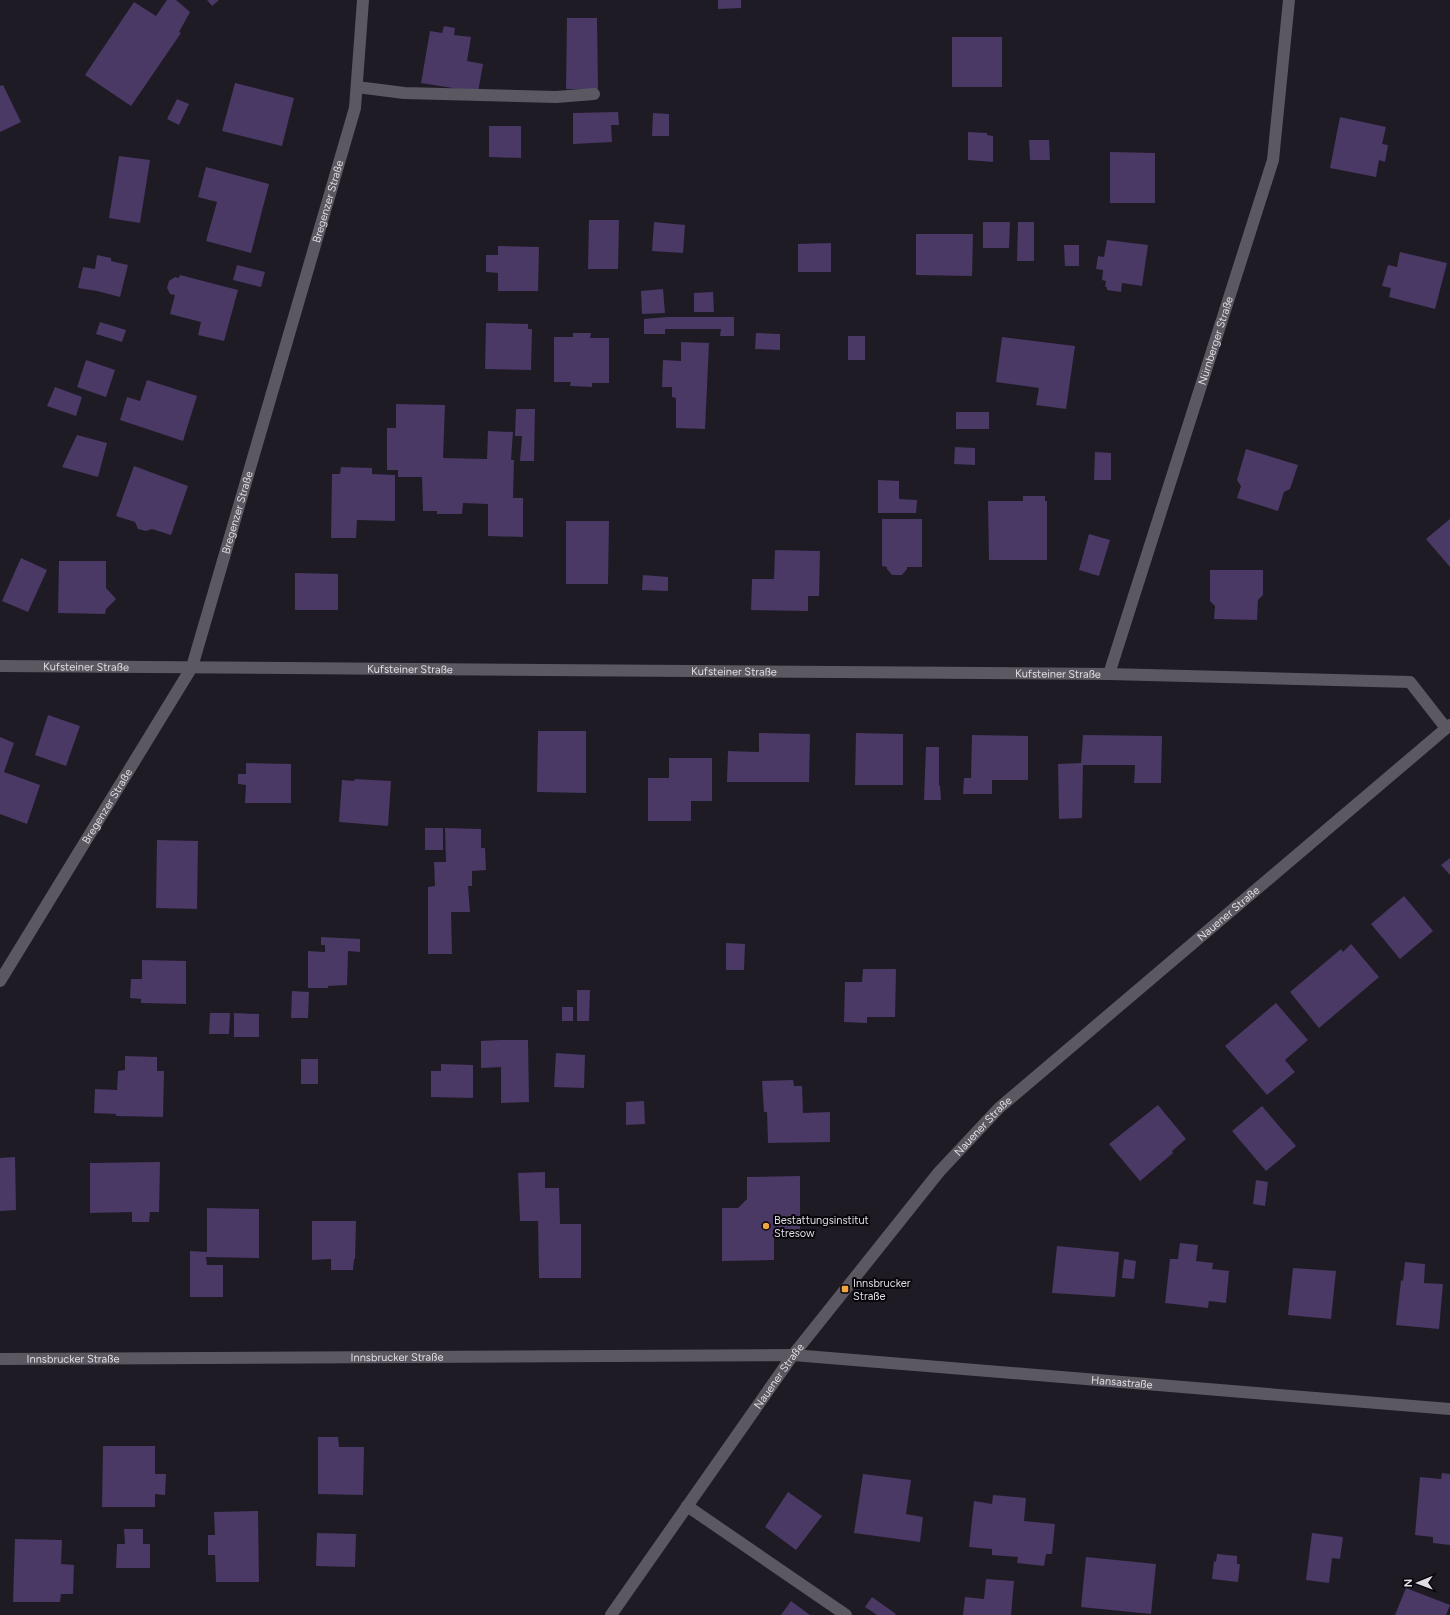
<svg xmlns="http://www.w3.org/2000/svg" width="1450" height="1615" viewBox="0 0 1450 1615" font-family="Figtree,sans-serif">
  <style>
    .building { fill: #4a3865 }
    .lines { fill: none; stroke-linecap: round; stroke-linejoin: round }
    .lane { stroke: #5c5862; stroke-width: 12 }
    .street { stroke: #5c5862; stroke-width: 12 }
    .secondary { stroke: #5c5862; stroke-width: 12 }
    .poi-dot { fill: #f1a540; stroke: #08060a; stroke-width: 1.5 }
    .labels { text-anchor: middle; stroke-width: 4; stroke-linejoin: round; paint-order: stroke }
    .street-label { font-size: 11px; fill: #dfdde3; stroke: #08060a }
    .poi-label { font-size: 11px; fill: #dfdde3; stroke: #08060a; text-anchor: start }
  </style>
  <rect width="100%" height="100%" fill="#1e1b24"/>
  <g class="building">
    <polygon points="167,0 176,0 190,12 179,32 181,33 131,106 85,75 134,2 156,16"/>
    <polygon points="207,0 219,0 212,6"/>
    <polygon points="718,0 741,0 741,8 718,9"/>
    <polygon points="567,18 597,18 598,89 566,89"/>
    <polygon points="444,26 455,28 454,35 471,37 467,61 483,64 478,92 421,83 430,31 442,33"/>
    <rect x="952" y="37" width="50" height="50"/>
    <polygon points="235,83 294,98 282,146 222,131"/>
    <polygon points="3,85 21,122 0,132 0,86"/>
    <polygon points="177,99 189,104 179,125 167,119"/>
    <polygon points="618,112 619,125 611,125 612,142 573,144 573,113"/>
    <polygon points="653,113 669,114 669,136 652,136"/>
    <polygon points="1340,117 1386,127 1382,144 1388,145 1385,162 1379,160 1376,177 1330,168"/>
    <polygon points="489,126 521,126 521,158 489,157"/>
    <polygon points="968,132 987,133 987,135 993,136 993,162 968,160"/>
    <polygon points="1029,140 1049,140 1050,160 1030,160"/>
    <polygon points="1110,152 1155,153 1155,203 1110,203"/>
    <polygon points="119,156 150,160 140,223 109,218"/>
    <polygon points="206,167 269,184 251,253 206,241 217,202 198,197"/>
    <polygon points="589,220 619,220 618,269 588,269"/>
    <polygon points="654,222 685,225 683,253 652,251"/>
    <polygon points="983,222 1010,222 1009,248 983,248"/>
    <polygon points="1018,222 1034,222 1034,261 1017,261"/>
    <polygon points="916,234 973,234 972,276 916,275"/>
    <polygon points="1107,240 1148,245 1142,286 1122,283 1121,292 1107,290 1107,287 1105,287 1106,281 1102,280 1103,270 1096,269 1098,256 1104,257"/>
    <polygon points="831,243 831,272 798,272 798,244"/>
    <polygon points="1064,245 1079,245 1079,266 1065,266"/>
    <polygon points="498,246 539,247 538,291 498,291 498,273 486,272 486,255 498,255"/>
    <polygon points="1400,252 1447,263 1435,309 1389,297 1391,288 1382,286 1388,265 1397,267"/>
    <polygon points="97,255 111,258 111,261 128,265 120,297 97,291 78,288 83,267 95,269"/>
    <polygon points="237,265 265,272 261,287 233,280"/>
    <polygon points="180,275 238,290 224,341 198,335 201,322 170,314 175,295 170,294 167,288 169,281 175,277 179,278"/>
    <polygon points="663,289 665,313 642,314 641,291"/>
    <polygon points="713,292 714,312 694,312 694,293"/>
    <polygon points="667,317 734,317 734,336 720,336 721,329 665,329 665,334 644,334 644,319"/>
    <polygon points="100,322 126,330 122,342 96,334"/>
    <polygon points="486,323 528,324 528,329 532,329 531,370 485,369"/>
    <polygon points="573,333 591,333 590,338 609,338 609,383 592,383 592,387 570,386 571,382 554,382 554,337 573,337"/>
    <polygon points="756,333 780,334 780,350 755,349"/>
    <rect x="848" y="336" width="17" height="24"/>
    <polygon points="1002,337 1075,346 1066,409 1036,405 1039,388 996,382"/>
    <polygon points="681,342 709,343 705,429 676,428 676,398 672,397 672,387 662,387 663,360 681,361"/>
    <polygon points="86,360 115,370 106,397 77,387"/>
    <polygon points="147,380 197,396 183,441 120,420 127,397 140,401"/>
    <polygon points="55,387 82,397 76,416 47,406"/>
    <polygon points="396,404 445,405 443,458 487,459 488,431 513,432 511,460 514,460 513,498 523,498 523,537 488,536 488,504 463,503 462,514 437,514 437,511 423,511 422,477 398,477 398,470 387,470 387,428 396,428"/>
    <polygon points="516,409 535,409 534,461 520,461 522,436 515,436"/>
    <rect x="956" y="412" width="33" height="17"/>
    <polygon points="77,435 107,443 98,477 62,467"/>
    <polygon points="955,447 975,448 975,465 954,464"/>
    <polygon points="1246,449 1298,465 1290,489 1284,492 1278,511 1237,498 1241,486 1237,480"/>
    <polygon points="1095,452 1111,453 1111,480 1094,480"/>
    <polygon points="134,466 188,486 171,535 152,529 146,531 138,529 135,522 116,516"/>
    <polygon points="341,467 372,468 372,474 395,475 395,521 357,520 356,538 331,538 332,474 340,474"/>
    <polygon points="878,480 899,481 899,499 917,500 916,513 878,513"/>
    <polygon points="1023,496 1045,496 1045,501 1047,501 1047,560 989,560 988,501 1023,501"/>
    <polygon points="882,519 922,519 922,567 907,567 907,569 902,575 892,575 887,569 887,567 882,566"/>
    <polygon points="1450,519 1450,567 1426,539"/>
    <polygon points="566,521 609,521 608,584 566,584"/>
    <polygon points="1089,534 1110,540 1099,576 1079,570"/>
    <polygon points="775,550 820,551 819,596 808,596 808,611 751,610 752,579 774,579"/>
    <polygon points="21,558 47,570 28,612 2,601"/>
    <polygon points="59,561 106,561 106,588 116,599 106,609 105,614 58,613"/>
    <polygon points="1210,570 1263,570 1263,595 1258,600 1257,620 1214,619 1215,606 1210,601"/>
    <polygon points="295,573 338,574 338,610 295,610"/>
    <polygon points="643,575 668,577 668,591 642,590"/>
    <polygon points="48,715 80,726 66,766 35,755"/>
    <polygon points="538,731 586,731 586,793 537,792"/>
    <polygon points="759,733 810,734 809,782 727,782 728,751 759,752"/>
    <polygon points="856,733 903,734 903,785 855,785"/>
    <polygon points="972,735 1028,736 1028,780 992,780 992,794 963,794 964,778 971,778"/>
    <polygon points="1083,735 1162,736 1161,783 1134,783 1135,765 1083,765 1082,818 1059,819 1058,764 1081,763"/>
    <polygon points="0,737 14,743 4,772 40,785 27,824 0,814"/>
    <polygon points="926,747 939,747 939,786 940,786 941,800 924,800"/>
    <polygon points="669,758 712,758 712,801 691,801 691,821 648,821 648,778 669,778"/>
    <polygon points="246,763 291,764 291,803 245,803 246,785 238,784 238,774 246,774"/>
    <polygon points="355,779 391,781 388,826 339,822 342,780 354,781"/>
    <rect x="425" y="828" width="18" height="22"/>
    <polygon points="445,828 481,829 481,848 485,848 486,870 472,871 472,886 468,886 470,912 451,912 452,954 428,954 428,887 435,886 434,862 446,862"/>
    <polygon points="157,840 198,841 197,909 156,908"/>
    <polygon points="1450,858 1450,875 1441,865"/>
    <polygon points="1404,896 1433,931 1400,959 1371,924"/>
    <polygon points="321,937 360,939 360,952 348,951 347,985 328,986 328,988 308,988 308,951 325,952 325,945 321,945"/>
    <polygon points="726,943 745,944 744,970 726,970"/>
    <polygon points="1351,944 1379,977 1319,1028 1290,992 1341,949 1343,952"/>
    <polygon points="142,960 186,961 186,1004 141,1003 141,999 130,998 131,979 142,979"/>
    <polygon points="863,969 896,969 895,1017 867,1017 867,1023 844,1022 845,982 862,982"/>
    <polygon points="577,990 590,990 589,1021 577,1021"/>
    <polygon points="292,991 309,992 308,1018 291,1018"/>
    <polygon points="1276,1003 1308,1040 1285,1060 1295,1072 1267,1095 1225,1046"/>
    <rect x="562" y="1007" width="11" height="14"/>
    <polygon points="210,1013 230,1013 229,1034 209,1034"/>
    <polygon points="234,1013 259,1014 259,1037 234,1037"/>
    <polygon points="500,1040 528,1040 529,1102 501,1103 501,1067 481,1068 481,1041"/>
    <polygon points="556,1053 585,1055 584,1088 554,1087"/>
    <polygon points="125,1056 157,1057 157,1071 164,1071 163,1117 116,1116 116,1114 94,1113 95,1089 117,1090 118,1071 125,1070"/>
    <rect x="301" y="1059" width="17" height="25"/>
    <polygon points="441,1064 473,1065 473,1098 431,1097 431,1071 441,1071"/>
    <polygon points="793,1080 794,1086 802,1086 803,1113 830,1112 830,1142 768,1143 767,1112 764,1112 762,1081"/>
    <polygon points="644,1101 645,1124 626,1125 626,1102"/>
    <polygon points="1158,1105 1186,1139 1172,1151 1173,1153 1140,1181 1109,1144"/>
    <polygon points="1262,1106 1296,1146 1266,1171 1232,1131"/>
    <polygon points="15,1157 16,1210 0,1211 0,1158"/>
    <polygon points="160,1162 159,1212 150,1212 149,1222 132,1222 132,1212 90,1213 90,1163"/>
    <polygon points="545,1172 545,1188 559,1188 560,1224 581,1224 581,1278 539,1278 538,1221 520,1221 518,1173"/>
    <polygon points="800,1176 800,1234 774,1234 774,1260 722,1261 722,1208 738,1208 747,1199 747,1177"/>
    <polygon points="1256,1180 1268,1182 1265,1206 1253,1204"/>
    <polygon points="207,1208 259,1209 259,1258 206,1257 207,1265 223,1265 223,1297 190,1297 190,1251 207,1252"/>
    <polygon points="312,1221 356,1221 355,1259 354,1259 353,1270 331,1270 331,1259 312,1260"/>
    <polygon points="1180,1243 1198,1245 1196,1261 1213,1263 1212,1269 1229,1271 1226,1303 1209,1301 1208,1308 1165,1303 1170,1259 1178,1259"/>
    <polygon points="1057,1246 1119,1252 1115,1297 1052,1293"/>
    <polygon points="1124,1259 1136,1261 1134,1279 1122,1278"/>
    <polygon points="1405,1262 1425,1264 1424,1283 1443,1284 1439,1329 1396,1325 1401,1280 1403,1281"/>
    <polygon points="1293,1268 1336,1271 1331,1319 1288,1315"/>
    <polygon points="318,1437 338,1437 339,1447 364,1447 363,1495 318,1494"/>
    <polygon points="103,1446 155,1446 155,1474 166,1474 165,1495 155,1494 155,1507 102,1507"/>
    <polygon points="1442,1473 1450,1474 1450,1545 1433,1543 1433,1537 1415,1535 1420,1477 1441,1479"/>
    <polygon points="863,1474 911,1480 906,1514 923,1517 920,1542 854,1533"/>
    <polygon points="788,1492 822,1516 796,1550 765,1527"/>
    <polygon points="993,1495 1026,1498 1024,1521 1055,1524 1052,1554 1046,1554 1044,1566 1017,1563 1018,1557 992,1555 992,1549 969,1547 974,1501 992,1504"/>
    <polygon points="258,1511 259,1582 216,1582 215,1555 208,1555 208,1535 215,1535 214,1512"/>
    <polygon points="124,1529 143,1529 143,1544 150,1544 150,1568 116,1568 117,1544 125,1544"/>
    <polygon points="317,1533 356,1534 355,1567 316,1566"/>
    <polygon points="1312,1533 1343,1537 1340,1559 1332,1558 1329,1583 1306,1580"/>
    <polygon points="15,1539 62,1540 61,1564 74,1565 73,1594 61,1594 60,1602 13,1602"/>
    <polygon points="1217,1554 1237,1556 1237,1564 1240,1564 1238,1582 1212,1579 1214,1561 1216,1562"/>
    <polygon points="1086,1557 1156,1564 1151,1614 1081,1607"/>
    <polygon points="986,1579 1014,1581 1011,1615 963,1615 965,1597 984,1599"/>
    <polygon points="1406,1588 1450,1605 1446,1615 1395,1615"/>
    <polygon points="872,1597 896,1614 895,1615 877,1615 865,1607"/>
    <polygon points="791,1601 810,1615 781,1615"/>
  </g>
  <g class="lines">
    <g class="lane">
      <polyline points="357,87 404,93 556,97 594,94"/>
      <polyline points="687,1506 846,1615"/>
    </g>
    <g class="street">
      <path id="s1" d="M0,666L1109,674L1410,682L1446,728"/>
      <path id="s2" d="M1109,674L1273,160L1289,0"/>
      <path id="s3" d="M0,981L192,667L355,108L363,0"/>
      <path id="s4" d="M0,1359L793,1355L1450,1409"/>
    </g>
    <path class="secondary" id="s5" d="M611,1615L793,1355L939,1172L999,1108L1450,725"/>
  </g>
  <g class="poi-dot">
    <circle cx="766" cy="1226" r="4"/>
    <rect x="841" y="1285" width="8" height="8" rx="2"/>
  </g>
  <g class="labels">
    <g class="street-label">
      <text dy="4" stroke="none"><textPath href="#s3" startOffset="853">Bregenzer Straße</textPath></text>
      <text dy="4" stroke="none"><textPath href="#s2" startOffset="350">Nürnberger Straße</textPath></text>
      <text dy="4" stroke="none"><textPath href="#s3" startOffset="529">Bregenzer Straße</textPath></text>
      <text dy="4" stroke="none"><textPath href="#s1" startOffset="86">Kufsteiner Straße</textPath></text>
      <text dy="4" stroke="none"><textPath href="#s1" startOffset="410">Kufsteiner Straße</textPath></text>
      <text dy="4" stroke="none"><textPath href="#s1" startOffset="734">Kufsteiner Straße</textPath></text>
      <text dy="4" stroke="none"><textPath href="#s1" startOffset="1058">Kufsteiner Straße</textPath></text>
      <text dy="4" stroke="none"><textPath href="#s3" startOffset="205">Bregenzer Straße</textPath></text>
      <text dy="4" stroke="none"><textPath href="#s5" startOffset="940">Nauener Straße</textPath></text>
      <text dy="4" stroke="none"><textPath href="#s5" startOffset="615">Nauener Straße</textPath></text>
      <text dy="4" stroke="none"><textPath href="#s4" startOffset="397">Innsbrucker Straße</textPath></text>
      <text dy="4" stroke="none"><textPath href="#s4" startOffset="73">Innsbrucker Straße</textPath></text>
      <text dy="4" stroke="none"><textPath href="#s5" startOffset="292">Nauener Straße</textPath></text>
      <text dy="4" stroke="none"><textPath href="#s4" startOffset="1123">Hansastraße</textPath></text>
    </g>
    <g class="poi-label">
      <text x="774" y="1224">Bestattungsinstitut<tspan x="774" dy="13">Stresow</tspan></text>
      <text x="853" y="1287">Innsbrucker<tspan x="853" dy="13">Straße</tspan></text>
    </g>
  </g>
  <g transform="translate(1418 1583) rotate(269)" stroke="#08060a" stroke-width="3" paint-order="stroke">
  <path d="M0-3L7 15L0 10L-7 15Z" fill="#dfdde3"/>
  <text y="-6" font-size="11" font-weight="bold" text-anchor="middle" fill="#dfdde3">N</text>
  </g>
</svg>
